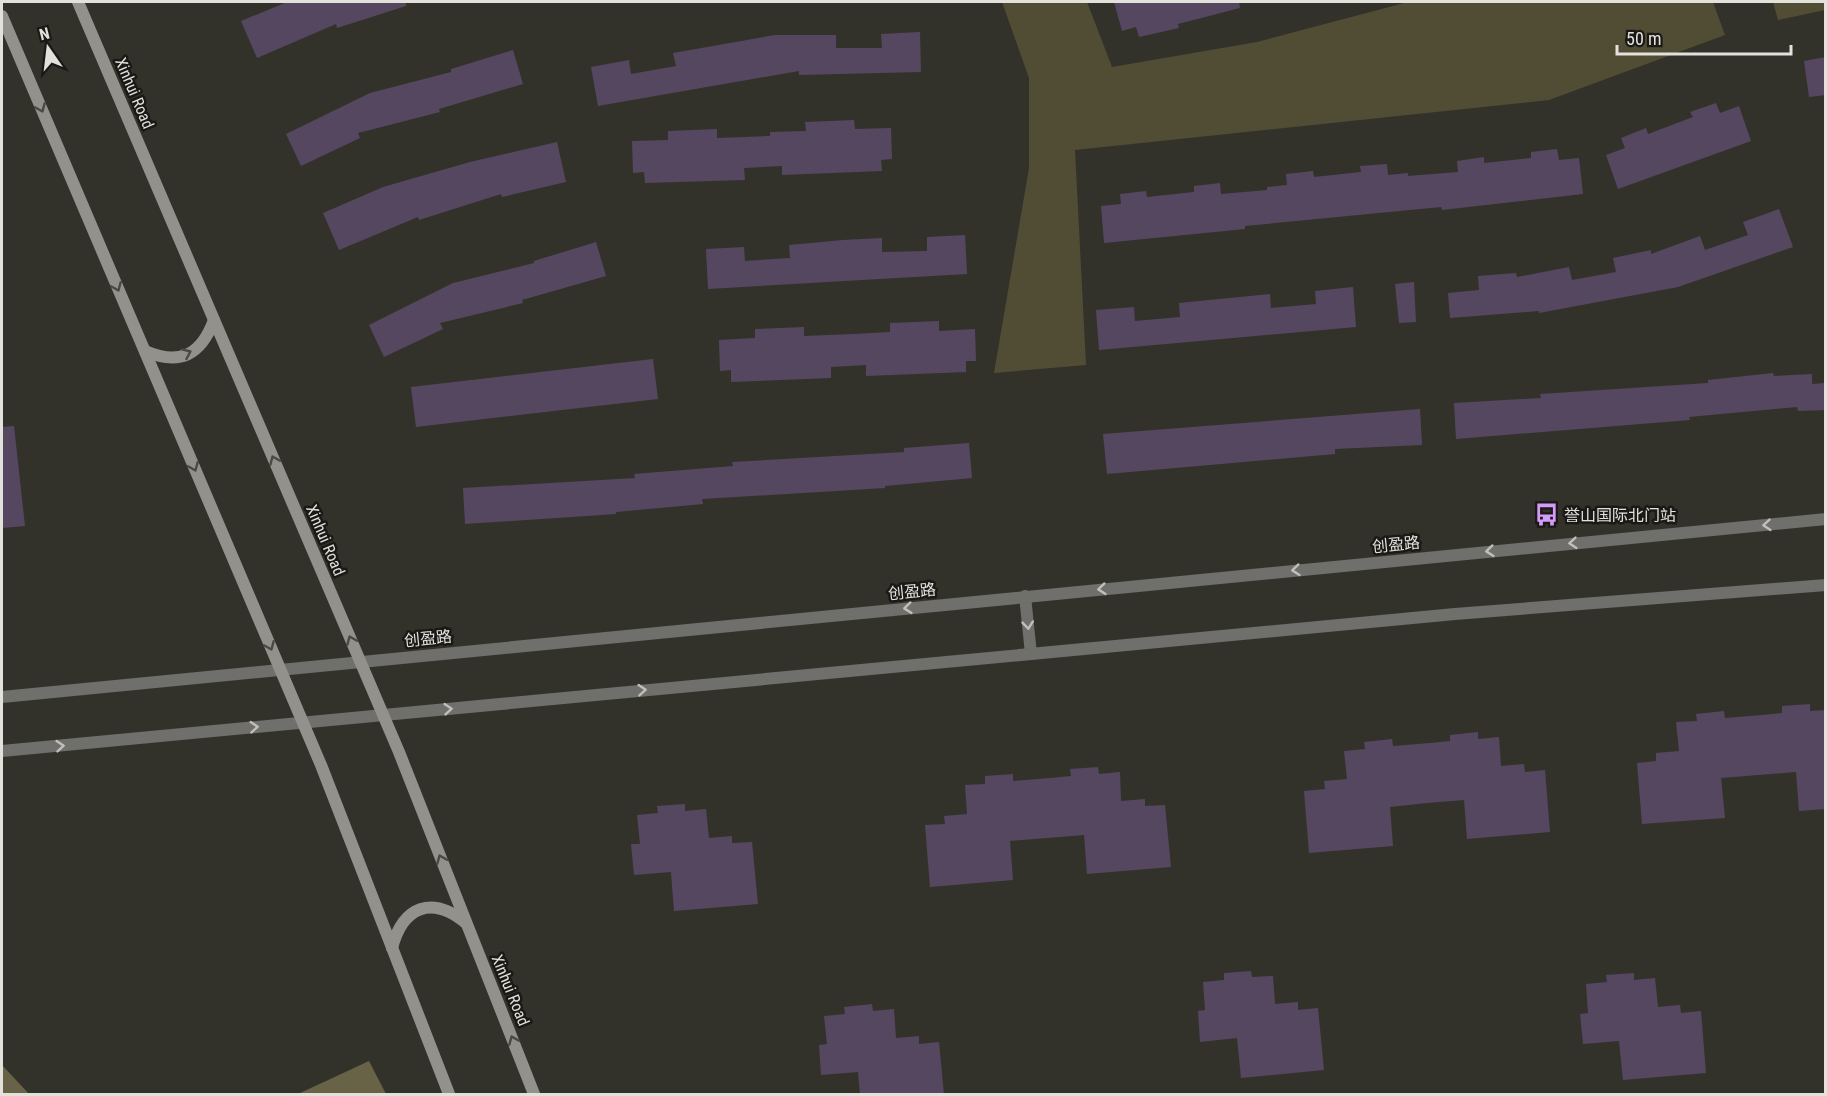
<svg xmlns="http://www.w3.org/2000/svg" width="1827" height="1096" viewBox="0 0 1827 1096" font-family="'Roboto Condensed','Noto Sans SC',sans-serif">
  <style>
    .green { fill: #514d34 }
    .forest { fill: #686347 }
    .building { fill: #564760 }
    .lines { fill: none; stroke-linecap: round; stroke-linejoin: round }
    .tertiary { stroke: #6f6f6b; stroke-width: 12 }
    .secondary { stroke: #92918b; stroke-width: 12 }
    .oneway { stroke: #4a4945 }
    .oneway2 { stroke: #c0bfba }
    .labels { text-anchor: middle; stroke-width: 5; stroke-linejoin: round; paint-order: stroke }
    .street-label { font-size: 16px; fill: #e2e1dc; stroke: #1a1916 }
    .poi-label { font-size: 16px; fill: #e2e1dc; stroke: #1a1916; text-anchor: start }
  </style>
  <rect width="100%" height="100%" fill="#33322a"/>
  <g class="green">
    <polygon points="1002,2 1087,2 1112,67 1257,42 1408,2 1713,2 1725,35 1549,100 1075,150 1086,365 994,373 1029,168 1029,78"/>
    <polygon points="1773,2 1825,2 1825,10 1778,20"/>
  </g>
  <g class="forest">
    <polygon points="369,1061 386,1094 298,1094"/>
    <polygon points="2,1065 29,1094 2,1094"/>
  </g>
  <g class="building">
    <polygon points="287,2 406,2 406,6 337,28 336,24 257,58 241,21"/>
    <polygon points="1114,2 1239,2 1240,8 1178,24 1179,28 1139,37 1136,27 1122,31"/>
    <polygon points="920,32 921,72 799,75 799,71 598,106 591,67 629,60 631,74 676,66 673,53 775,35 836,35 836,48 882,48 881,34"/>
    <polygon points="513,50 523,84 439,109 440,112 358,133 360,138 301,166 286,134 370,93 451,72 451,69"/>
    <polygon points="1826,57 1826,95 1809,97 1804,61"/>
    <polygon points="1716,103 1720,113 1739,106 1751,141 1618,189 1606,155 1625,148 1621,138 1646,128 1648,134 1693,117 1690,112"/>
    <polygon points="854,120 855,129 891,128 892,159 881,160 882,171 782,175 782,166 744,168 745,180 645,183 644,172 633,173 632,141 668,140 668,131 717,129 717,138 770,136 770,132 806,131 805,122"/>
    <polygon points="557,142 566,182 502,197 501,194 419,220 418,217 339,250 323,213 383,187 470,162"/>
    <polygon points="1557,149 1559,160 1579,158 1583,194 1442,210 1441,207 1245,226 1245,229 1104,243 1101,206 1121,204 1120,194 1146,191 1147,197 1194,192 1194,186 1220,183 1221,194 1267,190 1267,187 1287,185 1286,174 1313,171 1314,177 1361,172 1360,166 1387,164 1388,175 1408,173 1408,176 1458,172 1457,161 1484,157 1484,163 1531,158 1531,152"/>
    <polygon points="1779,209 1793,247 1678,287 1539,313 1539,311 1450,318 1448,293 1479,290 1478,276 1516,273 1517,277 1569,267 1572,280 1616,272 1613,258 1651,250 1651,254 1700,236 1705,250 1748,235 1743,222"/>
    <polygon points="965,235 967,274 708,289 706,249 744,247 745,261 790,258 789,245 843,240 882,238 882,252 927,251 927,237"/>
    <polygon points="596,242 606,276 522,300 523,303 440,323 443,329 384,357 369,325 453,283 534,263 534,261"/>
    <polygon points="1414,282 1416,322 1399,323 1395,284"/>
    <polygon points="1353,287 1356,327 1099,350 1096,310 1134,307 1135,321 1180,317 1179,303 1270,294 1271,308 1316,304 1315,291"/>
    <polygon points="939,321 939,331 975,329 976,361 966,361 966,372 866,376 866,365 831,367 831,378 731,382 731,370 720,371 719,340 755,338 755,329 804,327 804,336 854,334 890,332 890,323"/>
    <polygon points="653,359 658,399 416,427 411,387"/>
    <polygon points="1773,373 1774,376 1812,374 1812,384 1824,383 1825,410 1798,411 1797,407 1689,417 1690,420 1456,439 1454,403 1541,398 1540,394 1708,383 1708,380"/>
    <polygon points="1420,409 1422,445 1335,449 1335,454 1107,474 1103,434"/>
    <polygon points="14,426 25,526 2,528 2,427"/>
    <polygon points="969,443 972,478 885,486 885,488 702,499 703,504 616,512 616,514 465,524 463,488 635,478 634,474 733,466 732,462 904,452 904,448"/>
    <polygon points="1810,704 1810,711 1826,710 1826,809 1799,811 1796,772 1758,775 1721,778 1725,818 1642,824 1637,763 1656,761 1656,753 1679,751 1676,722 1697,721 1696,714 1724,711 1725,718 1762,715 1782,713 1782,706"/>
    <polygon points="1478,732 1478,739 1499,737 1501,766 1524,764 1525,772 1545,770 1550,832 1467,839 1464,800 1427,803 1390,807 1393,846 1309,853 1304,791 1325,789 1324,781 1347,779 1344,751 1365,749 1364,742 1392,739 1393,746 1430,743 1450,741 1450,735"/>
    <polygon points="1098,767 1099,774 1120,772 1121,801 1145,799 1145,806 1165,805 1171,867 1087,874 1084,835 1010,841 1013,880 930,887 925,825 945,824 944,816 967,814 965,785 985,784 985,776 1013,774 1013,781 1050,778 1071,776 1070,769"/>
    <polygon points="685,804 685,811 706,809 709,838 732,836 732,843 752,842 758,904 674,911 671,872 634,875 631,844 640,844 637,815 658,813 657,806"/>
    <polygon points="1251,971 1252,977 1273,976 1275,1004 1298,1002 1298,1010 1318,1008 1324,1070 1241,1078 1237,1038 1200,1042 1198,1011 1205,1010 1203,982 1224,980 1224,973"/>
    <polygon points="1634,973 1634,980 1655,978 1658,1007 1680,1005 1681,1013 1701,1011 1706,1073 1623,1080 1619,1041 1583,1044 1580,1014 1588,1013 1586,984 1607,982 1606,975"/>
    <polygon points="872,1004 873,1011 894,1009 896,1038 919,1036 919,1044 939,1042 944,1095 860,1095 858,1072 821,1075 819,1045 827,1044 824,1016 845,1014 844,1007"/>
  </g>
  <g class="lines">
    <g class="tertiary">
      <polyline points="1025,596 1031,654"/>
      <polyline points="2,697 1826,519"/>
      <polyline points="2,751 1455,614 1826,585"/>
    </g>
    <g class="secondary">
      <polyline points="78,2 399,752 534,1094"/>
      <polyline points="2,16 321,765 449,1094"/>
      <path d="M145,351C180,366 201,355 214,320"/>
      <path d="M392,948C403,906 432,895 466,923"/>
    </g>
  </g>
  <defs><path id="oneway-chevron" d="M-2-3.5L2.5 0L-2 3.5" fill="none" stroke-width="1.6" stroke-linecap="round" stroke-linejoin="round" transform="scale(1.5)"/></defs>
  <g class="oneway">
    <use href="#oneway-chevron" transform="translate(41 108) rotate(67)"/>
    <use href="#oneway-chevron" transform="translate(117 287) rotate(67)"/>
    <use href="#oneway-chevron" transform="translate(187 353) rotate(-24)"/>
    <use href="#oneway-chevron" transform="translate(274 460) rotate(-113)"/>
    <use href="#oneway-chevron" transform="translate(194 467) rotate(67)"/>
    <use href="#oneway-chevron" transform="translate(351 640) rotate(-113)"/>
    <use href="#oneway-chevron" transform="translate(270 646) rotate(67)"/>
    <use href="#oneway-chevron" transform="translate(441 859) rotate(-112)"/>
    <use href="#oneway-chevron" transform="translate(513 1040) rotate(-112)"/>
  </g>
  <g class="oneway2">
    <use href="#oneway-chevron" transform="translate(1767 525) rotate(175)"/>
    <use href="#oneway-chevron" transform="translate(1573 543) rotate(175)"/>
    <use href="#oneway-chevron" transform="translate(1490 551) rotate(174)"/>
    <use href="#oneway-chevron" transform="translate(1296 570) rotate(174)"/>
    <use href="#oneway-chevron" transform="translate(1102 589) rotate(174)"/>
    <use href="#oneway-chevron" transform="translate(908 608) rotate(174)"/>
    <use href="#oneway-chevron" transform="translate(1028 625) rotate(84)"/>
    <use href="#oneway-chevron" transform="translate(642 690) rotate(-5)"/>
    <use href="#oneway-chevron" transform="translate(448 709) rotate(-5)"/>
    <use href="#oneway-chevron" transform="translate(254 727) rotate(-5)"/>
    <use href="#oneway-chevron" transform="translate(60 746) rotate(-5)"/>
  </g>
  <defs>
    <symbol id="bus-bare" viewBox="-9 -9 18 18"><path d="M-5-6H5V4H4V6H2V4H-2V6H-4V4H-5ZM-3.5-4V0h7V-4ZM-3.5 1.2v1.5H-2V1.2ZM2 1.2v1.5H3.5V1.2Z" fill="#d59bfb" stroke="#1a1916" stroke-width="2.5" paint-order="stroke"/></symbol>
  </defs>
  <g fill-rule="evenodd">
    <use href="#bus-bare" x="1530" y="498" width="33" height="33"/>
  </g>
  <g class="labels">
    <g class="street-label">
      <text transform="translate(135 93) rotate(67)" y="6">Xinhui Road</text>
      <text transform="translate(326 540) rotate(67)" y="6">Xinhui Road</text>
      <text transform="translate(1396 544) rotate(-6)" y="6">创盈路</text>
      <text transform="translate(912 591) rotate(-6)" y="6">创盈路</text>
      <text transform="translate(428 638) rotate(-6)" y="6">创盈路</text>
      <text transform="translate(511 990) rotate(68)" y="6">Xinhui Road</text>
    </g>
    <g class="poi-label">
      <text x="1564" y="521">誉山国际北门站</text>
    </g>
  </g>
  <rect width="1827" height="1096" fill="none" stroke="#e2e1dc" stroke-width="6"/>
  <g transform="translate(48 48) rotate(346)" stroke="#1a1916" stroke-width="4.5" paint-order="stroke">
  <path d="M0-4.5L10 22L0 15L-10 22Z" fill="#e2e1dc"/>
  <text y="-9" font-size="16" font-weight="bold" text-anchor="middle" fill="#e2e1dc">N</text>
  </g>
  <path d="M1617 45v9h174v-9" fill="none" stroke="#e2e1dc" stroke-width="3"/>
  <text x="1626" y="45" font-size="18" fill="#e2e1dc" stroke="#1a1916" stroke-width="4.5" paint-order="stroke">50 m</text>
</svg>
